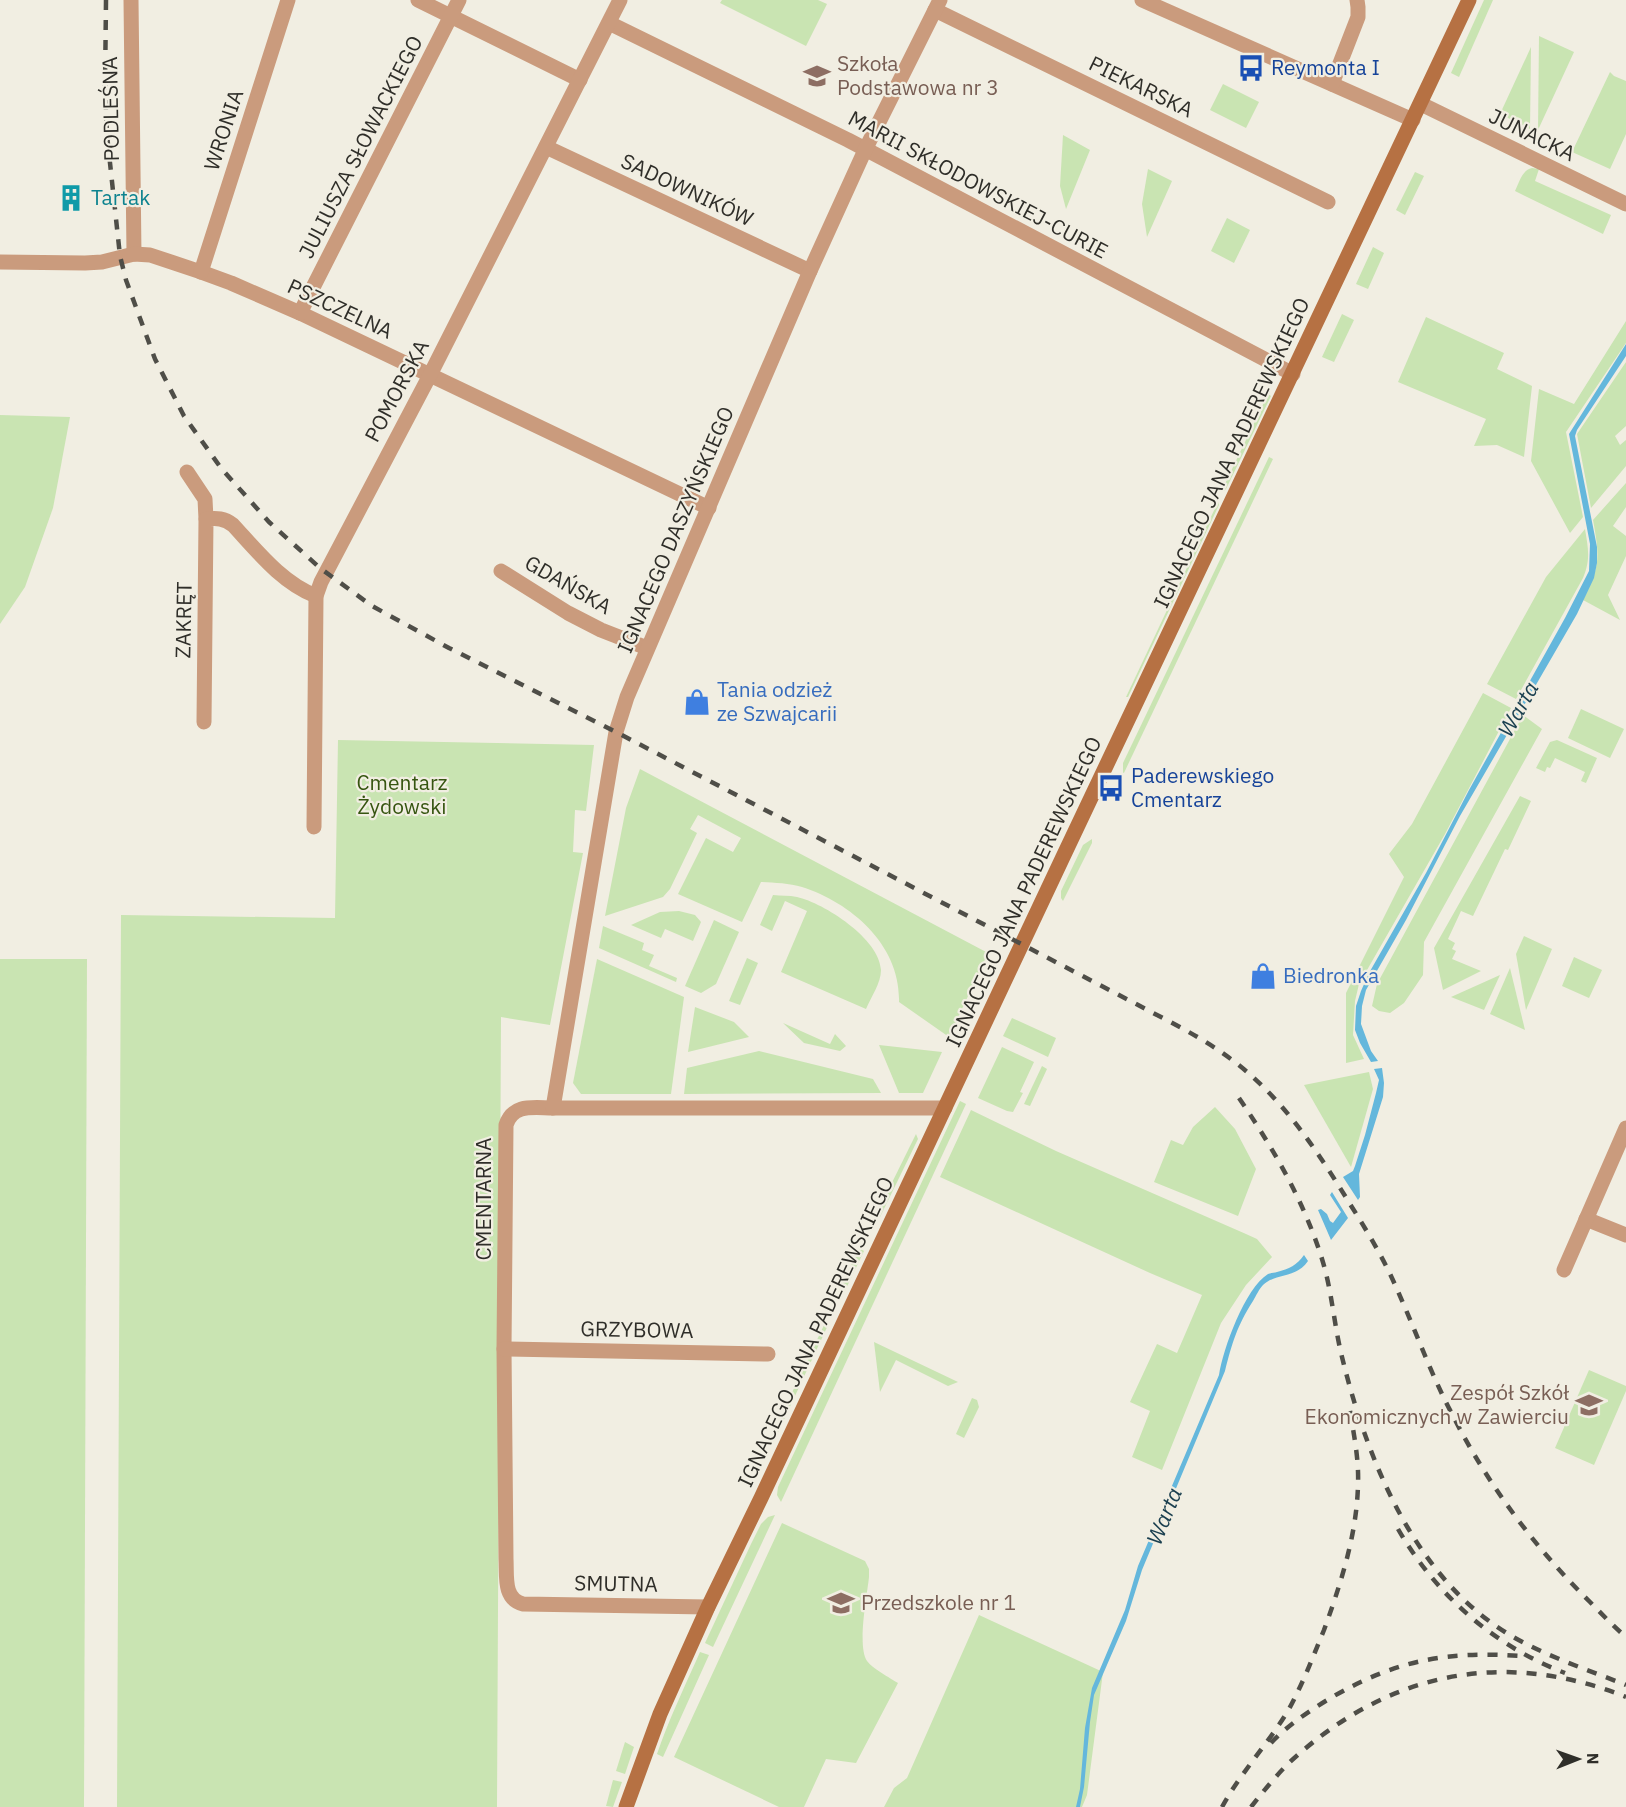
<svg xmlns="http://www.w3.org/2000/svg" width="1626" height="1807" viewBox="0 0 1626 1807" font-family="'IBM Plex Sans',sans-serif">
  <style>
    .green { fill: #c9e4b2 }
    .water { fill: #64b7dc }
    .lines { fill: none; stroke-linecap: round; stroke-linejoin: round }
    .minor { stroke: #ca9b7d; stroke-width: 15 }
    .tertiary { stroke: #ca9b7d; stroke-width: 15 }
    .secondary { stroke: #b67143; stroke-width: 15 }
    .rail { stroke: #4f4e48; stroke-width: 4.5; stroke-dasharray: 10 10; stroke-linecap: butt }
    .labels { text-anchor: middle; stroke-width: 4.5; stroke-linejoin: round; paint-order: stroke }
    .education-label { font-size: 21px; fill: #785e54; stroke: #f1eee2; text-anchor: start }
    .transit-label { font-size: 21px; fill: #164399; stroke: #f1eee2; text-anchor: start }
    .street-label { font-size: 21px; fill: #2f2e29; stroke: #f1eee2 }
    .culture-label { font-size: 21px; fill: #0d838f; stroke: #f1eee2; text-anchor: start }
    .shop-label { font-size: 21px; fill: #366cbe; stroke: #f1eee2; text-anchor: start }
    .park-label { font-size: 21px; fill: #365510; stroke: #f1eee2 }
    .water-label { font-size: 22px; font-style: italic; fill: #1a3f4f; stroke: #f1eee2 }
  </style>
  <rect width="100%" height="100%" fill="#f1eee2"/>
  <g class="green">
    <polygon points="722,0 818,0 827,4 806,46 720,3"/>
    <polygon points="1484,0 1493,0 1459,77 1451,73"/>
    <polygon points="1539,36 1574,52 1538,130"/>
    <polygon points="1531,47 1530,129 1500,114"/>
    <polygon points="1610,72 1614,76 1626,81 1626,134 1610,169 1572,152"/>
    <polygon points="1223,84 1259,102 1246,128 1210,110"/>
    <polygon points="1063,135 1090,150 1066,209 1060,186"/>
    <path d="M1532,168L1539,169L1535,181L1611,215L1603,234L1515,191C1519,183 1522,170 1532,168Z"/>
    <polygon points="1148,169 1172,181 1147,237 1142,204"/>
    <polygon points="1415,172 1424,176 1405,215 1396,210"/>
    <polygon points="1227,218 1250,230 1234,263 1211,251"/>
    <polygon points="1373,247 1384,253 1368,289 1356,284"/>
    <polygon points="1342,314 1354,320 1334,362 1322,357"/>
    <polygon points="1426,317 1504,353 1497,369 1532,386 1524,457 1497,445 1474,446 1486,419 1398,382"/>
    <polygon points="1626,321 1626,343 1566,432 1583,517 1570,533 1531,461 1539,389 1574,404"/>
    <polygon points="1626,362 1626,426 1615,436 1620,445 1626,440 1626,466 1591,508 1577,434"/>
    <polygon points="1268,394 1271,396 1226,489 1224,491 1222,490"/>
    <polygon points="0,415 70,417 53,508 25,587 0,624"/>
    <polygon points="1269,457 1273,459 1123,775 1123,763"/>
    <path d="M1626,483V507L1613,526L1626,536V556L1608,595L1620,620L1583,600C1600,566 1600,558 1593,520Z"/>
    <polygon points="1218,502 1219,505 1128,697 1126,697"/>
    <path d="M1585,529C1588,548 1591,559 1583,578L1516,699L1487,684L1546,577Z"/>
    <polygon points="1483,693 1511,708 1445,834 1359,984 1355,1001 1353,1035 1364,1059 1346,1063 1346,993 1404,877 1389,854 1412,824"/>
    <polygon points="1581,709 1624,729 1610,758 1568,738"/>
    <polygon points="1523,715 1542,729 1424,942 1423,975 1404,1003 1390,1013 1379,1011 1372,1006 1377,984"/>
    <polygon points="338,740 594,745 586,811 575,810 573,852 583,853 550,1025 501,1017 497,1807 117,1807 121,915 335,918"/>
    <polygon points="1557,740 1597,758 1586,783 1581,781 1585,772 1555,758 1550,768 1547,767 1545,772 1536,768 1550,742"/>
    <path d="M640,769L988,953L949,1037L899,1002C901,946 852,903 802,887C789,883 774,883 761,882L742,922L678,894L706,838L733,852L741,838L698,815L690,829L697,833L670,889L663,897L605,916L626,808Z"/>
    <polygon points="1520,796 1531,801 1508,850 1505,849 1473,916 1461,911 1448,939 1455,943 1452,949 1456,951 1452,959 1481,971 1443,990 1434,948"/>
    <polygon points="1092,839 1092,843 1063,901 1061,898 1061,891 1083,845"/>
    <path d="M773,895C781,896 789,895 797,897C824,903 880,939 881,970C881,983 871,997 866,1009L781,972L807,911L785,901L772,931L760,925Z"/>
    <polygon points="679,911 695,915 701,922 693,941 665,929 661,938 631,925 660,912"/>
    <polygon points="714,920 739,932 716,984 701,993 685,986"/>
    <polygon points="603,926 644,943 642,950 654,955 649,966 677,978 676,982 599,948"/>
    <polygon points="1524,936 1552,949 1526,1010 1516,954"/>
    <polygon points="1574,957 1602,970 1589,998 1562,986"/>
    <polygon points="747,958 758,963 740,1005 729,1001"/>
    <polygon points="0,959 87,959 84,1807 0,1807"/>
    <polygon points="597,959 684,997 671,1094 581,1094 573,1083"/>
    <polygon points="1510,968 1525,1030 1490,1014"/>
    <polygon points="1500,975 1484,1010 1451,997"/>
    <polygon points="695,1007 734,1022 749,1037 688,1052"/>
    <polygon points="1012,1018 1056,1038 1048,1057 1003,1036"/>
    <polygon points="783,1023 830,1044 835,1034 846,1046 840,1051 804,1043"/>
    <polygon points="879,1045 942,1052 923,1093 899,1093"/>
    <polygon points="1002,1047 1034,1062 1020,1092 1023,1093 1013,1112 1007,1111 978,1098"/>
    <polygon points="759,1051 873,1079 881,1093 684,1094 687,1068"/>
    <polygon points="1042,1066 1047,1069 1030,1106 1024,1104"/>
    <polygon points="1369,1072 1373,1089 1351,1167 1304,1085"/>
    <polygon points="960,1101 966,1104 781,1502 777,1495 778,1487"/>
    <polygon points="1215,1107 1235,1129 1256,1169 1238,1216 1154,1182 1171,1140 1183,1145 1193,1127"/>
    <polygon points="971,1110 1056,1151 1246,1234 1257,1239 1272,1257 1246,1285 1221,1323 1162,1470 1132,1457 1150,1411 1130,1402 1157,1344 1177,1353 1202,1295 1150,1273 940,1177"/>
    <polygon points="916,1134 918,1139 880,1217 875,1217"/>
    <polygon points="859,1248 864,1251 842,1297 837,1295"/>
    <polygon points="825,1323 829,1323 773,1443 769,1441"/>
    <polygon points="874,1342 958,1382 948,1386 896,1360 880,1392"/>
    <polygon points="1589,1370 1626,1386 1626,1391 1594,1465 1555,1448"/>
    <polygon points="972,1398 977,1400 979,1407 964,1438 956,1434"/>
    <polygon points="775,1515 713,1647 705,1643 751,1544 761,1524 768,1517"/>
    <path d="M782,1523L865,1561L869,1569V1577C867,1596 857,1646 867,1661C872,1668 890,1678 898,1683L856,1763L826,1759L804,1807H779L674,1757Z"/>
    <polygon points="979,1615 1103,1672 1087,1795 1082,1807 884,1807 894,1788 907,1778"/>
    <path d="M700,1652L709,1655L663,1757L657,1754C669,1719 685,1686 700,1652Z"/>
    <polygon points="625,1742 634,1747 625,1774 616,1771"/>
    <polygon points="613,1780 622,1782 613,1807 606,1806"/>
  </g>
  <g class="water">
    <polygon points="1626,344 1626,356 1577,430 1575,436 1597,547 1597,563 1594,578 1577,614 1460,816 1406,920 1366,990 1362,1006 1361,1024 1371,1051 1378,1061 1371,1062 1360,1043 1355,1030 1356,1006 1361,991 1369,973 1426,873 1469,790 1565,618 1589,571 1590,544 1569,434"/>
    <polygon points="1382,1068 1384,1083 1383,1097 1359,1174 1360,1197 1358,1200 1343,1177 1353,1171 1355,1166 1365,1135 1376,1093 1379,1080 1374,1069"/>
    <polygon points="1332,1192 1348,1218 1331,1240 1318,1210 1321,1209 1327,1214 1330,1221 1333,1223 1341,1212 1330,1195"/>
    <path d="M1304,1255L1308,1261C1296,1279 1275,1273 1263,1285C1259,1289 1256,1296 1253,1301C1237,1326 1232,1343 1225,1371L1142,1570L1126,1621L1094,1695L1090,1722L1084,1787L1080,1807H1076L1080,1789L1085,1728L1092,1688L1125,1610L1138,1566L1219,1375C1223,1349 1245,1288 1268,1274C1270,1273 1274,1273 1277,1272C1289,1269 1297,1265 1304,1255Z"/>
  </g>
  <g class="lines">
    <g class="minor">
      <polyline points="131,0 134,254"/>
      <polyline points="418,0 580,80"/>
      <polyline points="1142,0 1413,120"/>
      <polyline points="935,10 1328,202"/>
      <polyline points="609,23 848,140 1293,374"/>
      <polyline points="1332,84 1358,17 1358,7 1357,0"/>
      <polyline points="1421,104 1626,204"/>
      <polyline points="546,147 810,271"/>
      <polyline points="0,262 85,263 102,262 134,254 150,255 201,272 231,283 300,313 709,508"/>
      <polyline points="201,272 288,0"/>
      <polyline points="300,313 459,0"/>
      <polyline points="187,472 205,499 206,519"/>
      <polyline points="501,571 568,613 601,630 647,648"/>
      <path d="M204,722L206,519C217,518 224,518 233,525C257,551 282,583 316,596"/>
      <polyline points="314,827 316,596 321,582 430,375 620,0"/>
      <path d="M553,1108C534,1108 513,1103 506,1125L504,1349L506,1559C507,1576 503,1599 523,1604L708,1607"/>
      <polyline points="1586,1219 1626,1235"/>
      <polyline points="1564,1270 1626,1128"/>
      <polyline points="504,1349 768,1354"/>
    </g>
    <polyline class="tertiary" points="940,0 865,150 810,271 627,697 616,732 553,1108 945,1108"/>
    <polyline class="secondary" points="626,1807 660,1714 708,1607 761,1498 1062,859 1469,0"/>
    <g class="rail">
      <path d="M106,0L105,90L107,135L120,256L126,280L155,359L184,416L221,468L269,522L320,568L372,606L449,648L616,732L1159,1016C1188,1031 1215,1046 1240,1066C1286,1103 1320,1155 1350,1204C1367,1231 1384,1259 1396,1287C1415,1329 1430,1372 1451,1412C1486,1482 1534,1547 1590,1602C1602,1614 1613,1626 1626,1637"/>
      <path d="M1239,1098C1273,1148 1304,1201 1322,1259C1332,1291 1334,1325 1342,1357C1367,1459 1413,1574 1505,1632C1542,1655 1586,1669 1626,1685"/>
      <path d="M1398,1529C1436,1595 1494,1646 1565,1673"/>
      <path d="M1271,1743C1289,1724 1312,1709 1334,1696C1399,1659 1449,1651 1523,1656"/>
      <path d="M1222,1807C1241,1772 1269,1743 1289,1709C1303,1683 1313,1657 1324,1630C1341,1583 1357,1534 1358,1484C1359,1460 1354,1435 1350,1411"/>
      <path d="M1251,1807C1266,1788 1281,1769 1300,1753C1396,1670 1508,1650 1626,1697"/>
    </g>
  </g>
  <defs>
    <symbol id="bus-bare" viewBox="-9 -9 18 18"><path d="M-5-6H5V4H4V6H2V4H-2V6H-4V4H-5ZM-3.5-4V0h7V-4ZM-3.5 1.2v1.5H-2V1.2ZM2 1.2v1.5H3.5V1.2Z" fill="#1a4fb4" stroke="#f1eee2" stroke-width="2.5" paint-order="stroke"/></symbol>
    <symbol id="school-bare" viewBox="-9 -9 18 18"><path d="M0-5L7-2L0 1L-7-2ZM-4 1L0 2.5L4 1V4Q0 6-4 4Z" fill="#8d6e63" stroke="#f1eee2" stroke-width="2.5" paint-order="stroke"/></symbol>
    <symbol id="building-bare" viewBox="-9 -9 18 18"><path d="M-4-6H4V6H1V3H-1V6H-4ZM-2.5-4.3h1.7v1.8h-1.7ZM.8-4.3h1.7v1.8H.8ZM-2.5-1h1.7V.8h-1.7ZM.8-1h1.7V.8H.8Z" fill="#0f9aa8" stroke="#f1eee2" stroke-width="2.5" paint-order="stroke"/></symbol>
    <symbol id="shop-bare" viewBox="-9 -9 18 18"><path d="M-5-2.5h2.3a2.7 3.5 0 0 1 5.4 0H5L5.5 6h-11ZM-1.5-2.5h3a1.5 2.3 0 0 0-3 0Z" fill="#3f7fe0" stroke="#f1eee2" stroke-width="2.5" paint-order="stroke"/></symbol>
  </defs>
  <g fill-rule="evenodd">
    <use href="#bus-bare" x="1232" y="49" width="38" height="38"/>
    <use href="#school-bare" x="798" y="57" width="38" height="38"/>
    <use href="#building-bare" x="52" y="179" width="38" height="38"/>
    <use href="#shop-bare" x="678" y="683" width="38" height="38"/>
    <use href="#bus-bare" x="1092" y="769" width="38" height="38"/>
    <use href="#shop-bare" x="1244" y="957" width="38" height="38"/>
    <use href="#school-bare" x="1570" y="1386" width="38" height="38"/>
    <use href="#school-bare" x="822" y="1584" width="38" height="38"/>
  </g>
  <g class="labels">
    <g class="education-label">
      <text x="837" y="71">Szkoła<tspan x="837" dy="24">Podstawowa nr 3</tspan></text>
      <text x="1569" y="1400" text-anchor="end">Zespół Szkół<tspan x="1569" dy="24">Ekonomicznych w Zawierciu</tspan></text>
      <text x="861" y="1610">Przedszkole nr 1</text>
    </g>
    <g class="transit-label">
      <text x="1271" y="75">Reymonta I</text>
      <text x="1131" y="783">Paderewskiego<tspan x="1131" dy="24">Cmentarz</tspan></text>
    </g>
    <g class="street-label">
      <text transform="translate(1141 87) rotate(26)" y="7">PIEKARSKA</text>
      <text transform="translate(111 109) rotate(-91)" y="7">PODLEŚNA</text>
      <text transform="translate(224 130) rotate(-72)" y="7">WRONIA</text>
      <text transform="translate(1532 135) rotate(26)" y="7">JUNACKA</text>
      <text transform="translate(361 147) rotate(-63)" y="7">JULIUSZA SŁOWACKIEGO</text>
      <text transform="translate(978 185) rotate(28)" y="7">MARII SKŁODOWSKIEJ-CURIE</text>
      <text transform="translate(687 190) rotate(25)" y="7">SADOWNIKÓW</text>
      <text transform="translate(340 309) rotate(25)" y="7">PSZCZELNA</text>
      <text transform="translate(397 391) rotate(-62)" y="7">POMORSKA</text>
      <text transform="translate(1232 453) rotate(-65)" y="7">IGNACEGO JANA PADEREWSKIEGO</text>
      <text transform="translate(676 530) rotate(-67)" y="7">IGNACEGO DASZYŃSKIEGO</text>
      <text transform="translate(568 585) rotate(30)" y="7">GDAŃSKA</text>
      <text transform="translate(184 620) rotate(-89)" y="7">ZAKRĘT</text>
      <text transform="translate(1024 892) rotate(-65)" y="7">IGNACEGO JANA PADEREWSKIEGO</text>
      <text transform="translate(484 1199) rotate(-90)" y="7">CMENTARNA</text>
      <text transform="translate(637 1330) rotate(1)" y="7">GRZYBOWA</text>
      <text transform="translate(816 1332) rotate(-65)" y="7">IGNACEGO JANA PADEREWSKIEGO</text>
      <text transform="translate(616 1584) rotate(1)" y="7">SMUTNA</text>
    </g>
    <g class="culture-label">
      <text x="91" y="205">Tartak</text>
    </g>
    <g class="shop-label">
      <text x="717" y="697">Tania odzież<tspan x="717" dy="24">ze Szwajcarii</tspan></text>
      <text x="1283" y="983">Biedronka</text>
    </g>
    <g class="park-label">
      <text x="402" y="790">Cmentarz<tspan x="402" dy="24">Żydowski</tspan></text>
    </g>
    <g class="water-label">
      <text transform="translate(1518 709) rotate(-61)" y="8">Warta</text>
      <text transform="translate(1164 1516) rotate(-68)" y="8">Warta</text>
    </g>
  </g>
  <g transform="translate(1578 1759) rotate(89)" stroke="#f1eee2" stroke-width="4.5" paint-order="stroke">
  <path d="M0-4.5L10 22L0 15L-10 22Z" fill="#2f2e29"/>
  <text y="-9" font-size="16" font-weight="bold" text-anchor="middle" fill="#2f2e29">N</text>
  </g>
</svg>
